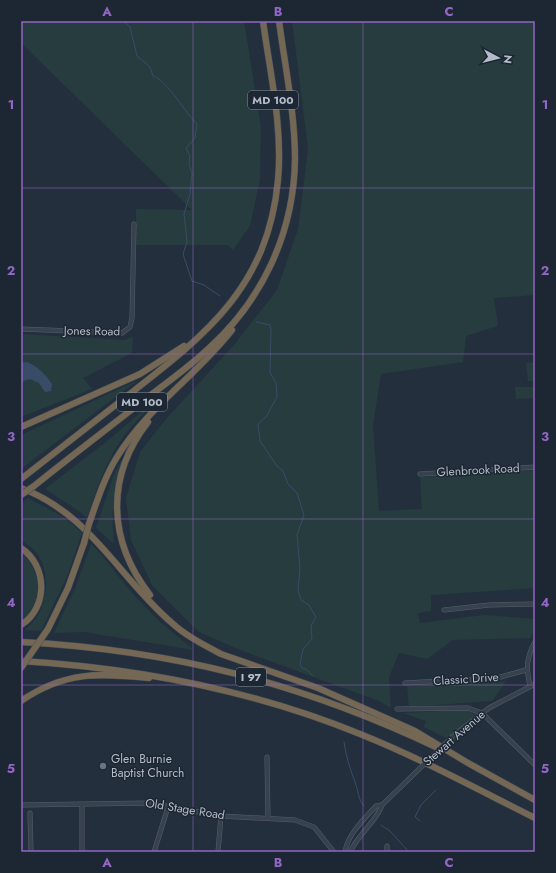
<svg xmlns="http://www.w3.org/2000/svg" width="556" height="873" viewBox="0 0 556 873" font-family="Jost,sans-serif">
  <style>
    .green { fill: #263c3f }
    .water { fill: #394c67 }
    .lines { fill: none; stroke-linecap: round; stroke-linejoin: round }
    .stream { stroke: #394c67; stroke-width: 1 }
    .minor-casing { stroke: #565f6c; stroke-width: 5 }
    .highway-casing { stroke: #434c59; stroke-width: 7 }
    .minor { stroke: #38414e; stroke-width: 4 }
    .highway { stroke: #746855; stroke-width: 6 }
    .minor-bridge-casing { stroke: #565f6c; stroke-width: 5; stroke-linecap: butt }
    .highway-bridge-casing { stroke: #434c59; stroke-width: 7; stroke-linecap: butt }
    .minor-bridge { stroke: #38414e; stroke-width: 4 }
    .highway-bridge { stroke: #746855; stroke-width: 6 }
    .grid { fill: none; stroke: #9266c3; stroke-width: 1; stroke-opacity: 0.55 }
    .worship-dot { fill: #6b7280; stroke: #1d2633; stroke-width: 1.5 }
    .labels { text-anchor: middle; stroke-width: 3; stroke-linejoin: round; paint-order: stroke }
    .shield { fill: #1d2633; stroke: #878f9c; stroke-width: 1 }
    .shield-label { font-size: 11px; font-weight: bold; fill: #b4bcc9 }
    .street-label { font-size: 12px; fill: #b4bcc9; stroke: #1d2633 }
    .poi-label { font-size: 12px; fill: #b4bcc9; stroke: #1d2633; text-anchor: start }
    .neatline { fill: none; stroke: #9266c3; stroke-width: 1.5 }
    .grid-label { font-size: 13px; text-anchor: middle; font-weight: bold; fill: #9266c3 }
  </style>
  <rect width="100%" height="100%" fill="#242f3e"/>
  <g class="green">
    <polygon points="21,21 244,21 261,128 260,180 250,226 233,250 228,245 136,245 136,209 192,210 21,43"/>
    <polygon points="292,21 535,21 535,295 494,298 498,326 466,336 463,362 381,374 373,425 379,511 422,509 420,477 535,470 535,588 431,595 431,611 418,613 420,623 484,615 535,619 535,627 531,638 453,640 427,659 399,653 389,677 391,708 379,701 240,650 199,632 152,585 131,540 126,498 140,452 166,419 234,345 277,290 298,229 308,149"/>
    <polygon points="21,334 124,340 133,337 132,353 83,378 92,389 21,417"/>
    <polygon points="535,362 535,381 528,381 526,363"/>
    <polygon points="138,380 21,469 21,435"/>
    <polygon points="515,387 535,387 535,398 516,399"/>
    <path d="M166,391C155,403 142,414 131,427C109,452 97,487 87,518L80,512L45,489L111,438Z"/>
    <path d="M123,458C113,489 111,511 114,544L96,528L114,474Z"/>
    <path d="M28,498L64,517L82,533L68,574L41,631L25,630C30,625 36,620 39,613C51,588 49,554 21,541V504Z"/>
    <polygon points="91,544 101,554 132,593 159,621 194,650 84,632 54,633 76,586"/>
    <path d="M21,552C42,571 44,603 21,621Z"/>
    <polygon points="506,681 492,701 409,707 407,686"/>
    <polygon points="483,709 454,742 424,727 426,721 403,713"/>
  </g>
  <path class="water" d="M27,362C39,367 45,374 52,384L51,391L45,392L39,383L30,379L21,382V363Z"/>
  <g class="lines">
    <g class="stream">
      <path d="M123,21L130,27L137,56L150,67L153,76C166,79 186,114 197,124L195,138L186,148L190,156L189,164L192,173L190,194L184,214L187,242L183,254L192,281L204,285L220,296"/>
      <polyline points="256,322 270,325 271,329 270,373 276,383 277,397 266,417 258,424 260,441 277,466 283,471 288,484 297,493 304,515 297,535 300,569 298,590 301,600 309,605 316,617 311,626 312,639 303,649 300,664 302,668 306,669 313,676"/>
      <path d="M344,742C346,756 350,769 355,782C359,792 357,797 364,806"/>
      <polyline points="420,821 415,817 421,805 436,790"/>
      <polyline points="381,825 390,831 409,852"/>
    </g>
    <defs>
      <g id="minor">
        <polyline points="21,329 122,333 130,327 132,318 134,224"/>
        <polyline points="420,474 535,467"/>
        <polyline points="444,610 489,605 535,604"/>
        <polyline points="405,683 497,678 526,670"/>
        <path d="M530,686C526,669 526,658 535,642"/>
        <polyline points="397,709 468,708 482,713"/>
        <polyline points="482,713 535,765"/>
        <polyline points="453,736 489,708 535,684"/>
        <polyline points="267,757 268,818"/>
        <polyline points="21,805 149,803 221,816 295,820 314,827 334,852"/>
        <polyline points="30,813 31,852"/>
        <polyline points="387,846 387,852"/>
        <polyline points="82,852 82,805"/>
        <polyline points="154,852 168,807"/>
        <polyline points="218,852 221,816"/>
        <path d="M345,852C347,835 365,818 376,806L382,805"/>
        <path d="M350,852C358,835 378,819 382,805L412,776"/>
      </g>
      <g id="highway">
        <path d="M148,422C105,477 108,541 150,595"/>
        <polyline points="21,427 140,374 184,346"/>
        <path d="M21,479C58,450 94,422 131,393C208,333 268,286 278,180C283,128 270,73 263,21"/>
        <path d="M34,486C70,457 107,429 144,400C165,384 188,368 208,349C262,301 294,233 295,159C295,114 285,66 279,21"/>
        <path d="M21,488C91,514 119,578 172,623C186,636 204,645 221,654L318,688L415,731L468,763L535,800"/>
        <path d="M89,524C97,501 104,478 117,457C147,408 197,375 232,330"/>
        <path d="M21,548C48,566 48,608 21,625"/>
        <polyline points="48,629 68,588 84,543"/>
        <path d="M21,642C173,650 301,683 438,748"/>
        <path d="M21,661C137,668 252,690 360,734C420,758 477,789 535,818"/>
        <path d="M21,701C65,671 99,673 149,678"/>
      </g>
    </defs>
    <use href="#minor" class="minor-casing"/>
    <use href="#highway" class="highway-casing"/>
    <use href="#minor" class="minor"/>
    <use href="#highway" class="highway"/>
    <defs>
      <polyline id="minor-bridge" points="412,776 453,736"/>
      <g id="highway-bridge">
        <polyline points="21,495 34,486"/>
        <polyline points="84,543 89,524"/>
        <polyline points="21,668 48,629"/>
      </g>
    </defs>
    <use href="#minor-bridge" class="minor-bridge-casing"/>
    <use href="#highway-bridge" class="highway-bridge-casing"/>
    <use href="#minor-bridge" class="minor-bridge"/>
    <use href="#highway-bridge" class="highway-bridge"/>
  </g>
  <path class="grid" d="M193,21V852M363,21V852M21,188H535M21,354H535M21,519H535M21,685H535"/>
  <circle class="worship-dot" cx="103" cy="766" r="4"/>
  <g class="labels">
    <g class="shield">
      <rect x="248" y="91" width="50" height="18" rx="3"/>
      <rect x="117" y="393" width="50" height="18" rx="3"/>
      <rect x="236" y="668" width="30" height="18" rx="3"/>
    </g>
    <g class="shield-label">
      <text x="273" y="104">MD 100</text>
      <text x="142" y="406">MD 100</text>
      <text x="251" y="681">I 97</text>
    </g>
    <g class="street-label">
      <text transform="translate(92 331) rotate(1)" y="4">Jones Road</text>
      <text transform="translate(478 470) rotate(-3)" y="4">Glenbrook Road</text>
      <text transform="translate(466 679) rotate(-4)" y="4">Classic Drive</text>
      <text transform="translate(454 738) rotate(-41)" y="4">Stewart Avenue</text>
      <text transform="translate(185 809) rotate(9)" y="4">Old Stage Road</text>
    </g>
    <g class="poi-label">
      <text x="111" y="763">Glen Burnie<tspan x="111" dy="14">Baptist Church</tspan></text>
    </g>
  </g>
  <rect width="556" height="873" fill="none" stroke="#1d2633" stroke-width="44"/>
  <g transform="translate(498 58) rotate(97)" stroke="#1d2633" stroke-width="3" paint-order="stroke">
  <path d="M0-3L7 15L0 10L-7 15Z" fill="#b4bcc9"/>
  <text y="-6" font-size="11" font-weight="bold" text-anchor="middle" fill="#b4bcc9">N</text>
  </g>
  <rect x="22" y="22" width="512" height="829" class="neatline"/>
  <g class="grid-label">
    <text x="107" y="16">A</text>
    <text x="278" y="16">B</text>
    <text x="449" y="16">C</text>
    <text x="11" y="109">1</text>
    <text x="545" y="109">1</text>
    <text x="11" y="275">2</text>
    <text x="545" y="275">2</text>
    <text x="11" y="441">3</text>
    <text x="545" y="441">3</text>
    <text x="11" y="607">4</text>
    <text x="545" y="607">4</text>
    <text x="11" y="773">5</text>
    <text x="545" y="773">5</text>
    <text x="107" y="867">A</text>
    <text x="278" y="867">B</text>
    <text x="449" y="867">C</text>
  </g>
</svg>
